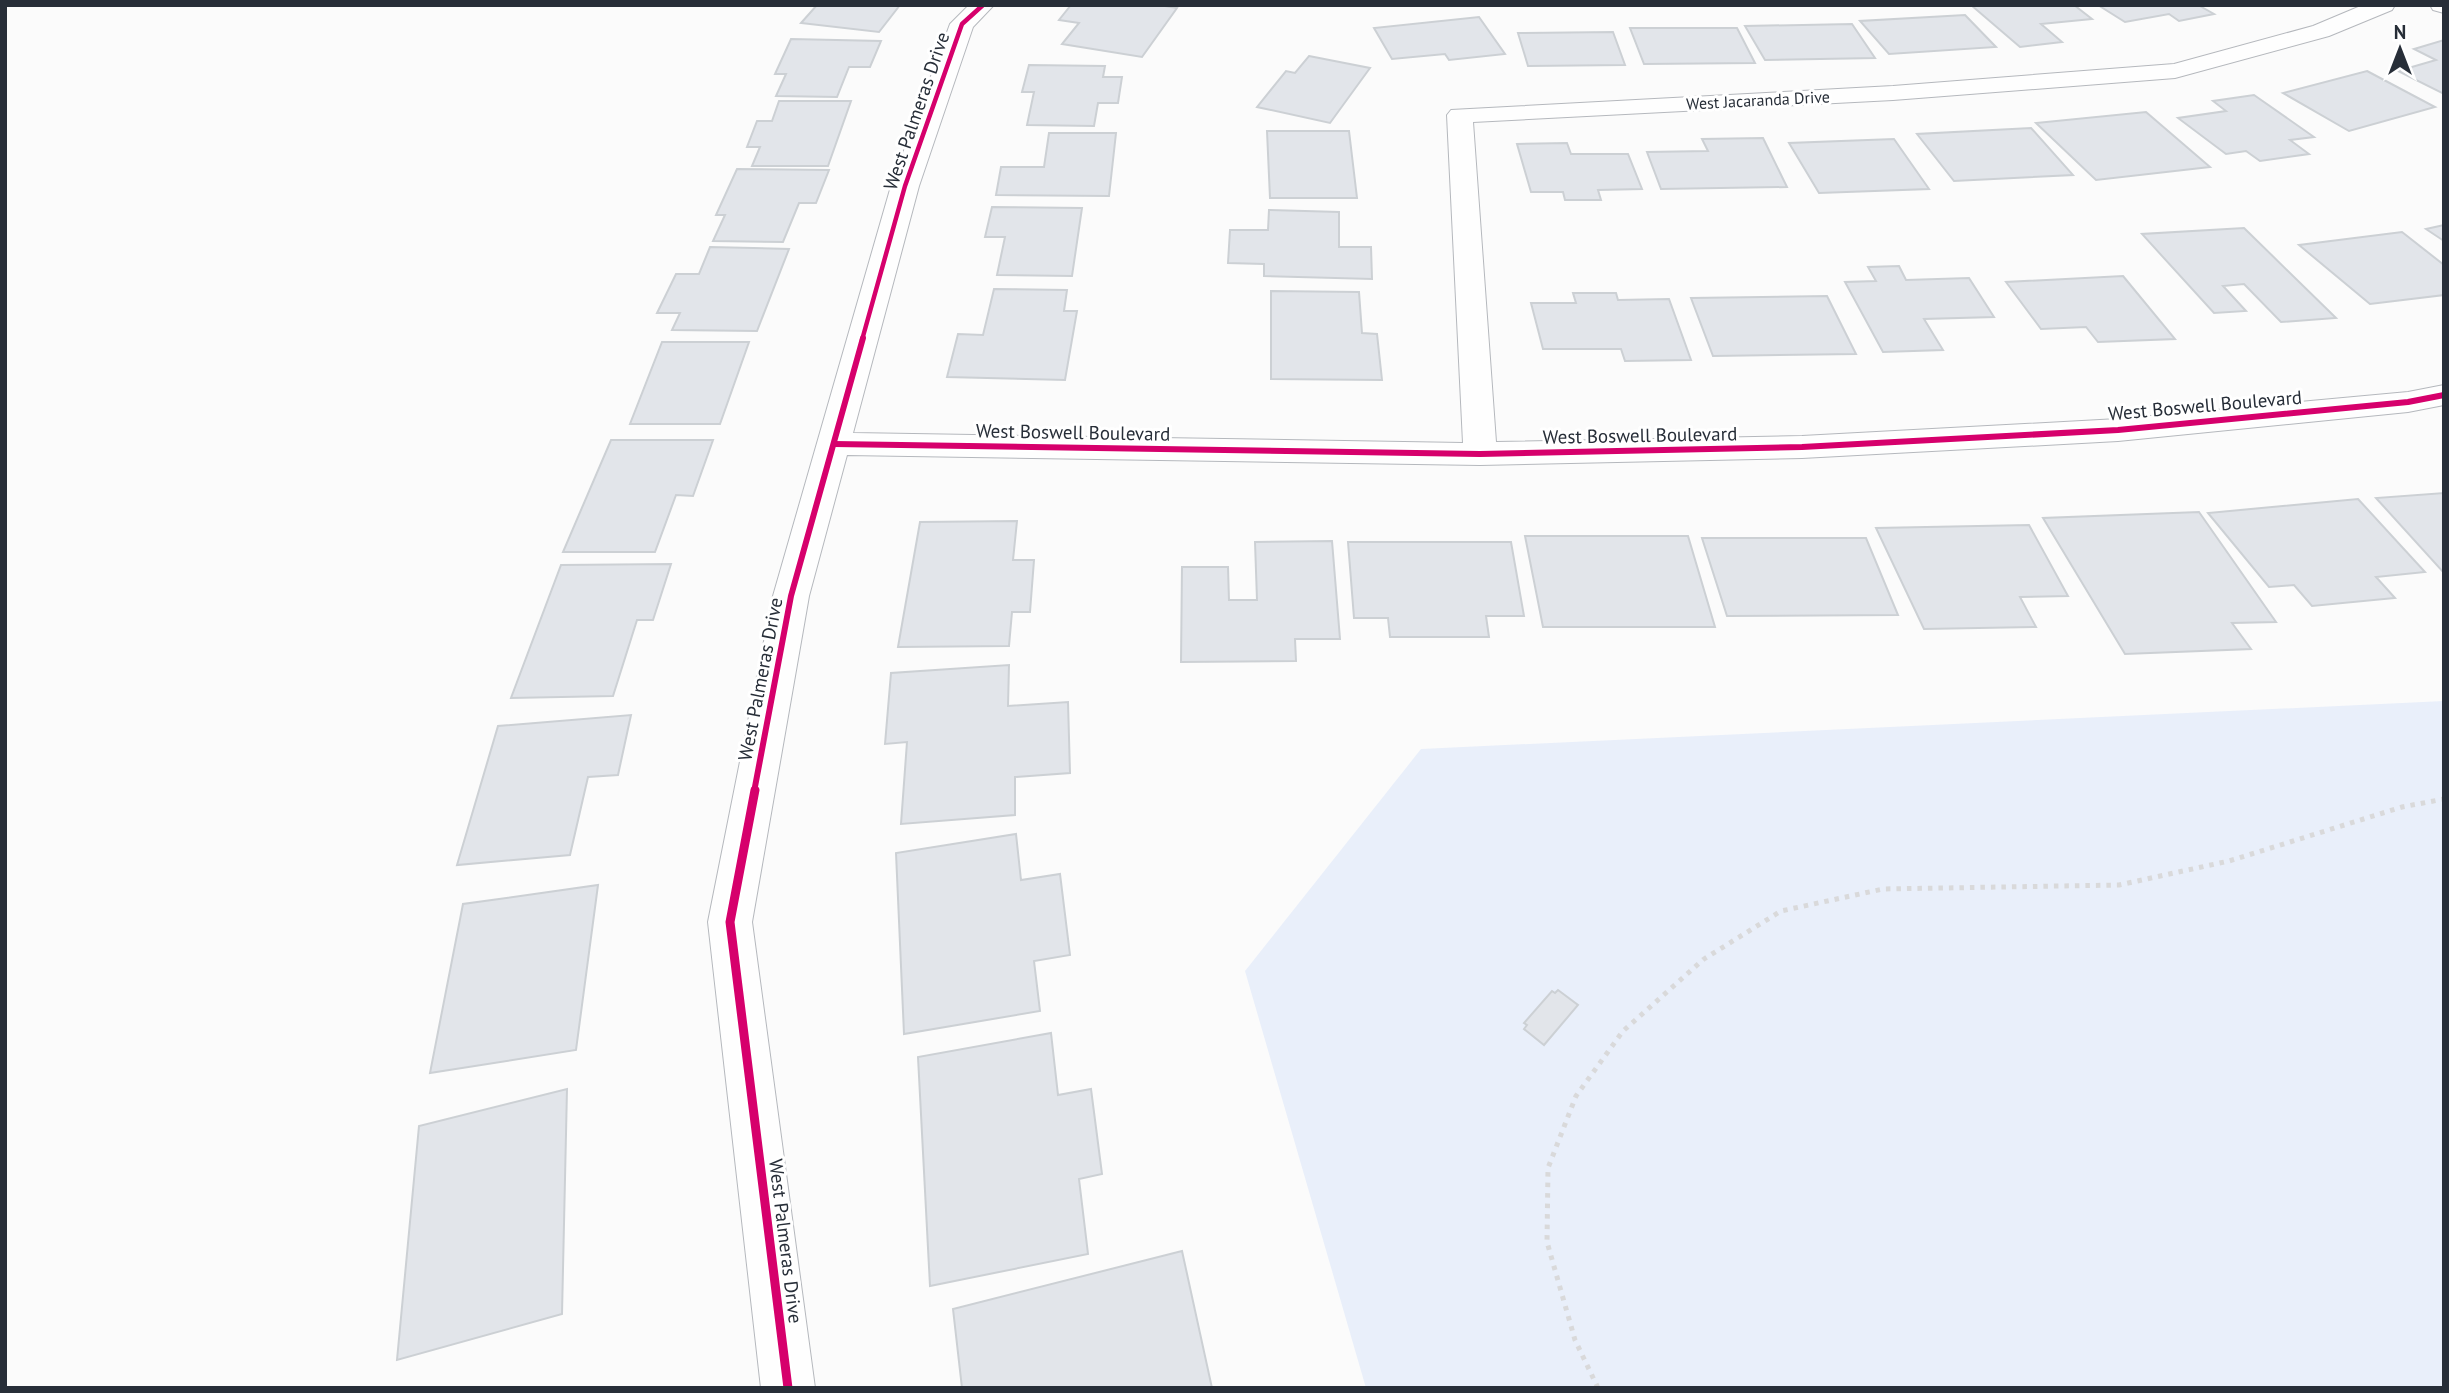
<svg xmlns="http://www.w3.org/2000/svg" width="2449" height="1393" viewBox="0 0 2449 1393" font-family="'PT Sans',sans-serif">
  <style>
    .green { fill: #e9effa }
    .building { fill: #e2e5ea; stroke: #ccd0d4; stroke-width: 2 }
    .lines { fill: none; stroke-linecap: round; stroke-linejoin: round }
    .minor-casing { stroke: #b5b8bd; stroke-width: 2 }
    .path { stroke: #d9d9da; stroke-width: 5; stroke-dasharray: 4.5 6; stroke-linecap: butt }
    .minor { fill: #fefefe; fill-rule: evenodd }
    .cycleway-far2-casing { stroke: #fff; stroke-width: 7 }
    .cycleway-far1-casing { stroke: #fff; stroke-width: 10 }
    .cycleway-casing { stroke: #fff; stroke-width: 13 }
    .cycleway-far2 { stroke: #d6006c; stroke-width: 4.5 }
    .cycleway-far1 { stroke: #d6006c; stroke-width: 6 }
    .cycleway { stroke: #d6006c; stroke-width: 9 }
    .labels { text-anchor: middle; stroke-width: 6; stroke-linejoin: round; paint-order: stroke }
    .far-street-label { font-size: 16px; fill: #272e38; stroke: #fff }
    .street-label { font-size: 19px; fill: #272e38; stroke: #fff }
  </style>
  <rect width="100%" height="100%" fill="#fbfbfb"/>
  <polygon class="green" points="2444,701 2444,1388 1366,1388 1245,971 1421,749"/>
  <g class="building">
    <polygon points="817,5 900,5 879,32 801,23"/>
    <polygon points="1071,5 1159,5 1177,8 1142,57 1062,44 1079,23 1059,20"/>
    <polygon points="1971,5 2074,5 2092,19 2041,24 2062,42 2020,47"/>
    <polygon points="2098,5 2198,5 2214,14 2179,21 2169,14 2125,22"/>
    <polygon points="1965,15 1996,47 1889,54 1860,21"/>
    <polygon points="1479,17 1505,54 1449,60 1445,54 1392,59 1374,28"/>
    <polygon points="1852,24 1875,58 1765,60 1745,26"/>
    <polygon points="1630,28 1737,28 1755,63 1644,64"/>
    <polygon points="1613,32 1625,65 1528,66 1518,33"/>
    <polygon points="791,39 881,41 870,67 849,67 837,97 776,96 786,74 775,74"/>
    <polygon points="2444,40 2444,94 2398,71 2436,60 2414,49"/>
    <polygon points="1309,56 1370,68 1330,123 1257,107 1286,71 1295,73"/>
    <polygon points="1029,65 1105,66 1103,77 1122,77 1118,103 1098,103 1094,126 1027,125 1034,92 1022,92"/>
    <polygon points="2367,71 2435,107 2349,131 2283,93"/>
    <polygon points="2254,95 2314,137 2290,140 2309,154 2260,161 2246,151 2226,154 2178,118 2226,111 2213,101"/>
    <polygon points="779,101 851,101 828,166 752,166 760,147 747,147 757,121 772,121"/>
    <polygon points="2146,112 2210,167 2096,180 2036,123"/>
    <polygon points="2031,128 2073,175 1954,181 1917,134"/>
    <polygon points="1267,131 1349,131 1357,198 1270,198"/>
    <polygon points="1049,133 1116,133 1109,196 996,195 1001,167 1044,167"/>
    <polygon points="1763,138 1787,187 1661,189 1647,152 1708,151 1702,139"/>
    <polygon points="1894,139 1929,189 1819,193 1789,143"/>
    <polygon points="1567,143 1571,154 1628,154 1642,189 1598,190 1601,200 1565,200 1563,192 1531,192 1517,144"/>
    <polygon points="737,169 829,170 816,203 799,203 783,242 713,241 725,215 716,215"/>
    <polygon points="992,207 1082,208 1072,276 997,275 1005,237 985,237"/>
    <polygon points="1269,210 1339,212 1339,247 1371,247 1372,279 1264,276 1264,264 1228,263 1230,230 1268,230"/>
    <polygon points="2444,225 2444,241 2426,229"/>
    <polygon points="2244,228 2336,318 2281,322 2244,284 2223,286 2246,311 2214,313 2142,234"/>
    <polygon points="2402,232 2444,265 2444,295 2370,304 2299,245"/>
    <polygon points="710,247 789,249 757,331 672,330 680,313 657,313 676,274 699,274"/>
    <polygon points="1899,266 1906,280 1969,278 1994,317 1924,319 1943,350 1883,352 1845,282 1876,281 1868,267"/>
    <polygon points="2123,276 2175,339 2098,342 2086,327 2041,329 2006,282"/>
    <polygon points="994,289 1067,290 1064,311 1077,311 1065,380 947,377 958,334 983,335"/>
    <polygon points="1271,291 1359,292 1362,333 1377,334 1382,380 1271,379"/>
    <polygon points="1573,293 1616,293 1618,300 1669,299 1691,360 1625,361 1621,349 1543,349 1531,303 1576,303"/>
    <polygon points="1827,296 1856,354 1713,356 1691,298"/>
    <polygon points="662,342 749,342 720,424 630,424"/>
    <polygon points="611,440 713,440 693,496 676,495 655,552 563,552"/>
    <polygon points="2444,493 2444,573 2376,498"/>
    <polygon points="2358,499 2425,572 2376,577 2395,598 2312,606 2294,585 2269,587 2208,513"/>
    <polygon points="2199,512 2276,622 2232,623 2251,649 2125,654 2043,518"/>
    <polygon points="1017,521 1013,560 1034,560 1030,612 1012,612 1009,646 898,647 920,522"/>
    <polygon points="2029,525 2068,596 2020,597 2036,627 1924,629 1876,528"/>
    <polygon points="1525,536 1688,536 1715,627 1543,627"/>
    <polygon points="1702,538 1866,538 1898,615 1727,616"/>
    <polygon points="1332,541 1340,639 1295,639 1296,661 1181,662 1182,567 1228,567 1229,600 1257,600 1255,542"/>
    <polygon points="1348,542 1511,542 1524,616 1486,616 1489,637 1390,637 1388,618 1354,618"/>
    <polygon points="671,564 653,620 637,620 613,696 511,698 561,565"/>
    <polygon points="1009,665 1008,706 1068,702 1070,773 1015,777 1015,815 901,824 907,742 885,744 891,673"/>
    <polygon points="631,715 618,775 588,777 570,855 457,865 498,726"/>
    <polygon points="1016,834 1021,880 1060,874 1070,955 1034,961 1040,1011 904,1034 896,853"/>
    <polygon points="598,885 576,1050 430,1073 463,904"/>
    <polygon points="1558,990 1578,1005 1544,1045 1524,1029 1527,1025 1524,1023 1552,991 1555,993"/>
    <polygon points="1051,1033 1058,1095 1091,1089 1102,1174 1079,1179 1088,1254 930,1286 918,1057"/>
    <polygon points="567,1089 562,1314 397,1360 419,1126"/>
    <polygon points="1182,1251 1212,1388 962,1388 953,1309"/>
  </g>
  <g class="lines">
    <defs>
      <g id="minor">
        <polygon points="969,5 994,5 973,27 919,186 853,433 1463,443 1447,115 1451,110 1893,86 2174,64 2313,26 2363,5 2395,5 2392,10 2329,36 2175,78 1893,100 1473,122 1496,442 1802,436 2118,419 2408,392 2444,385 2444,405 2408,412 2118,441 1802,458 1480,465 847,455 809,596 752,922 815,1388 761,1388 708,922 773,596 891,186 950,24"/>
        <polygon points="2430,5 2444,5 2444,13 2433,10"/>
      </g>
    </defs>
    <use href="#minor" class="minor-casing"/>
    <polyline class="path" points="1598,1388 1575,1340 1547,1242 1548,1168 1576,1096 1623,1031 1704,959 1781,911 1883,889 2119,885 2229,861 2402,807 2444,799"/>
    <use href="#minor" class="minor"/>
    <defs>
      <polyline id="cycleway-far2" points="862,340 905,186 962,24 983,5"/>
      <g id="cycleway-far1">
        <polyline points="834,444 1480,454 1802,447 2118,430 2408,402 2444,395"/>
        <polyline points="754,792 791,596 863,338"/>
      </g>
      <polyline id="cycleway" points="755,790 730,922 788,1388"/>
    </defs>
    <use href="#cycleway-far2" class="cycleway-far2-casing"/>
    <use href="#cycleway-far1" class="cycleway-far1-casing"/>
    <use href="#cycleway" class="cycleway-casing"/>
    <use href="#cycleway-far2" class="cycleway-far2"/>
    <use href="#cycleway-far1" class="cycleway-far1"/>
    <use href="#cycleway" class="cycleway"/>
  </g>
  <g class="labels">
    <g class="far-street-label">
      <text transform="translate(1758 100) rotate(-3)" y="6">West Jacaranda Drive</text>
    </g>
    <g class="street-label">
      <text transform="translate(916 111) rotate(-71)" y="7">West Palmeras Drive</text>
      <text transform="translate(2205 405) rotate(-5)" y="7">West Boswell Boulevard</text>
      <text transform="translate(1073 432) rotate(1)" y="7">West Boswell Boulevard</text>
      <text transform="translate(1640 435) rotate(-1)" y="7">West Boswell Boulevard</text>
      <text transform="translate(760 679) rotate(-79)" y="7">West Palmeras Drive</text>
      <text transform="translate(786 1241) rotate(83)" y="7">West Palmeras Drive</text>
    </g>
  </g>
  <rect width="2449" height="1393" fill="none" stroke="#272e38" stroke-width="14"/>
  <g transform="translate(2400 49)" stroke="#ffffff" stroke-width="5" paint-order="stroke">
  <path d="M0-5L12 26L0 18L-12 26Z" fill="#272e38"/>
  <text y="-10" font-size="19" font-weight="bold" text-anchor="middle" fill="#272e38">N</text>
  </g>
</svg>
